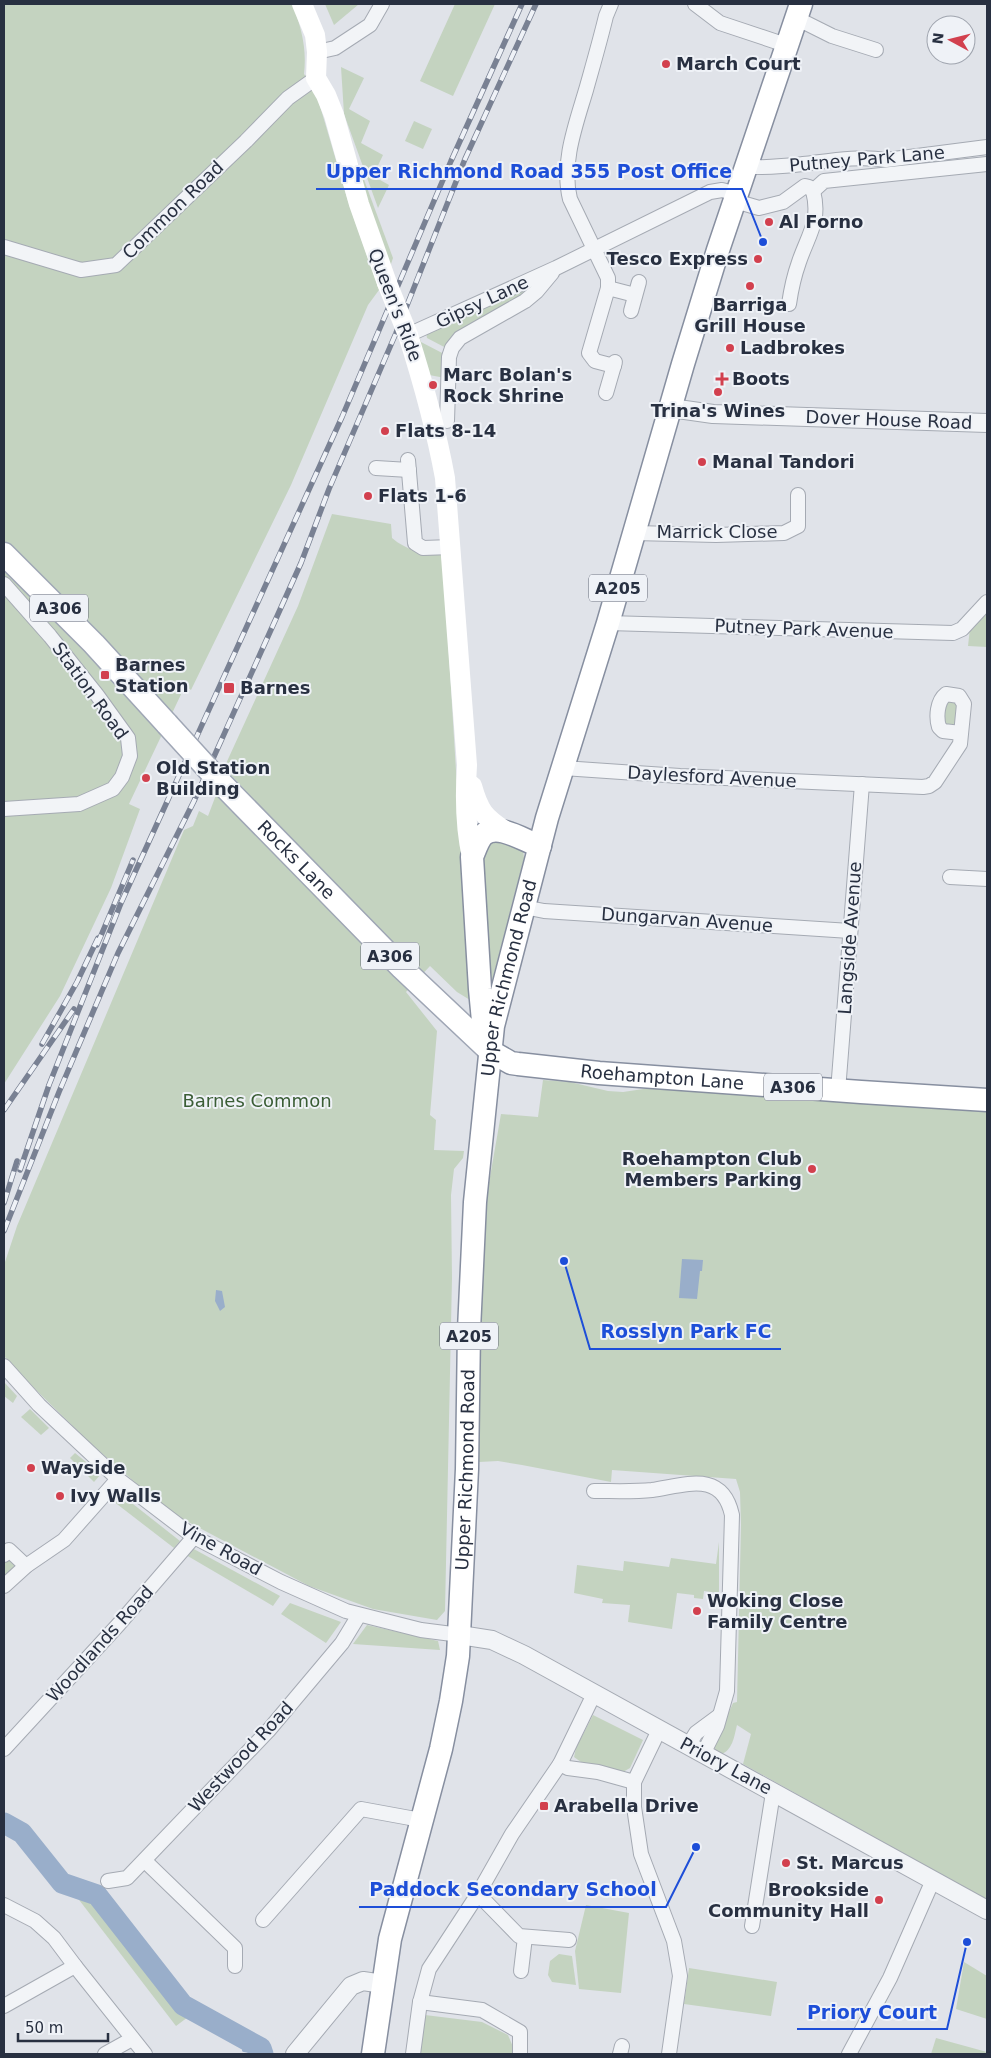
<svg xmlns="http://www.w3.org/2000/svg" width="991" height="2058" viewBox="0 0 991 2058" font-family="'DejaVu Sans',sans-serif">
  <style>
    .green { fill: #c4d3c0 }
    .water { fill: #99aeca }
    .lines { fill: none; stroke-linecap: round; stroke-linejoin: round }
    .stream { stroke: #99aeca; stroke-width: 4 }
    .river { stroke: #99aeca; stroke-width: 21 }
    .minor-casing { stroke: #a5aab3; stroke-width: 16 }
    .tertiary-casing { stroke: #a5aab3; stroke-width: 20 }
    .primary-casing { stroke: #9fa6b5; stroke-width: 25 }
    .trunk-casing { stroke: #878fa0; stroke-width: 25 }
    .minor { stroke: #f2f4f7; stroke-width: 14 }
    .tertiary { stroke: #f2f4f7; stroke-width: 18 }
    .secondary { stroke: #fff; stroke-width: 20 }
    .primary { stroke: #fff; stroke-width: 22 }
    .trunk { stroke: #fff; stroke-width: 22 }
    .rail-casing { stroke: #798193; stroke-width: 5.5 }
    .rail { stroke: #eff2f7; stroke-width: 4; stroke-dasharray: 11; stroke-linecap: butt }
    .primary-bridge-casing { stroke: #9fa6b5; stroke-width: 25; stroke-linecap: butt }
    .secondary-bridge { stroke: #fff; stroke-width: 20 }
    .primary-bridge { stroke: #fff; stroke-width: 22 }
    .poi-dot { fill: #d2404e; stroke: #eff2f7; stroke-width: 2 }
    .labels { text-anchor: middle; stroke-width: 4; stroke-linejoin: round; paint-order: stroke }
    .shield { fill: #eff2f7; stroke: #646a78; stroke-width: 1 }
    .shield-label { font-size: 16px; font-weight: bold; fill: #283041 }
    .poi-label { font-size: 18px; font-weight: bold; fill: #283041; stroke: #eff2f7; text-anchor: start }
    .street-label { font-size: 18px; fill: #283041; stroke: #eff2f7 }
    .park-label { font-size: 18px; fill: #3a5d35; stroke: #eff2f7 }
    .leader { fill: none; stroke: #1d4ed8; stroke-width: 2 }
    .callout-dot { fill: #1d4ed8; stroke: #eff2f7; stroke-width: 2 }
    .callout-label { font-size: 19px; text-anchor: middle; font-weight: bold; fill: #1d4ed8; stroke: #eff2f7; stroke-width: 4; stroke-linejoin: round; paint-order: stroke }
  </style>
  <rect width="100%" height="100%" fill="#e0e3e9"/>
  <g class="green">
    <path d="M4,4H293C301,29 307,47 304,74L315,89L348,201L379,290L368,305L291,485L191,690L185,686L129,804L140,809L111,888L60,996L4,1084Z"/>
    <polygon points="325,4 359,4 334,25"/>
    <polygon points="455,4 495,4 453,96 420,81"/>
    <polygon points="341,67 364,78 349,109 370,121 361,143 383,155 373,176 389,185 378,208 344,114"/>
    <polygon points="342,120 393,258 389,270"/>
    <polygon points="414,121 432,129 423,149 405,141"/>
    <polygon points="541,282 448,349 427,338 426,332"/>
    <polygon points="419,336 421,342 446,355 445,378 424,374"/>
    <path d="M332,514L391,524L392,538C406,550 423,554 441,555L444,574L470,1000L457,992L430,966L406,992L437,1031L430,1115L436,1120L434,1150L464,1151L463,1158L454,1169L451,1195L452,1278L445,1611L437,1620L373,1609L309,1586L177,1516L138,1485L89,1442L37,1391L4,1356V1265L17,1226L184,830L193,826L199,811L208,816L216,795L232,812L244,789L224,768L298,606Z"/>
    <polygon points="987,611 987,647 968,646 970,628"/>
    <path d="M948,700L957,701C961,709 959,720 954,728L945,727L943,707Z"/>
    <polygon points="495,839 523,849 524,858 491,985 479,860 484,843"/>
    <path d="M543,1080L570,1082L608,1091L623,1092L650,1088L987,1112V1900L743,1764L751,1734L737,1725C734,1737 733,1750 720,1755L715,1751V1743L733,1703L737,1702L741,1525L740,1492L736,1479L612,1470L611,1482L522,1465L498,1461L479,1462L480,1327L487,1194L501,1114L538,1117Z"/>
    <polygon points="4,1382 17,1396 13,1403 4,1396"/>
    <polygon points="30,1409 49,1428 41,1435 21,1417"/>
    <polygon points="75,1453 101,1474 94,1482 70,1458"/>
    <polygon points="119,1493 180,1541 174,1548 113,1501"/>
    <polygon points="719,1542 719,1593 704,1591 703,1599 694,1598 694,1595 677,1593 672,1629 628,1622 630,1605 602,1603 603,1599 574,1593 577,1565 623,1571 624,1561 669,1567 671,1558 716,1564"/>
    <polygon points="192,1548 280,1596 273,1606 186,1555"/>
    <polygon points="9,1556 19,1566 4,1580 4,1561"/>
    <polygon points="290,1603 341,1622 326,1643 281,1614"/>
    <polygon points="367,1625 438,1641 440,1650 353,1644"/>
    <polygon points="593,1715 643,1740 630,1768 623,1772 581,1762 574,1757 576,1748"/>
    <polygon points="73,1892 97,1898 188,2017 176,2026"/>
    <polygon points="586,1905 629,1913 621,1993 579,1989 575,1951"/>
    <polygon points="559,1954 572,1956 576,1985 552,1982 548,1975 550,1961"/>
    <polygon points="964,1962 987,1976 987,2019 956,2009"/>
    <polygon points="689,1968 777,1982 771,2016 684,2004"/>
    <polygon points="425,2015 482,2022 508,2035 516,2054 419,2054"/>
    <polygon points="936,2038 987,2052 987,2054 931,2054"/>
  </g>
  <g class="water">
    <polygon points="682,1259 703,1260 702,1271 700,1271 697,1299 679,1298"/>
    <polygon points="216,1290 222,1291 225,1307 220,1311 215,1301"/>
  </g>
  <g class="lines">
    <polyline class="stream" points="244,2050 250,2051 254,2054"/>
    <polyline class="river" points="4,1823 22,1833 62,1883 97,1895 183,2005 261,2048 263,2054"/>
    <defs>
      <g id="minor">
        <path d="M611,4L606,16C600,41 593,65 586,90C576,124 561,163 570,199L608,278V288L589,353L595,361L614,366"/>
        <polyline points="695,4 720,23 786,45"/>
        <polyline points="796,18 832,36 876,50"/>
        <polyline points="317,52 335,48 370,25 382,4"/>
        <path d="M747,166C763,169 778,166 794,165C824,162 856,155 886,160L987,147"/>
        <polyline points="813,191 824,181 987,164"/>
        <polyline points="735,201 759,208 783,202 805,186 809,187 813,191"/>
        <polyline points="4,247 81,270 116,265 246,141 288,98 316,78"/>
        <polyline points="608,288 635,295"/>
        <path d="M789,304C791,290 794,276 799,262C808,235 821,221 813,191"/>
        <polyline points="631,311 639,282"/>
        <polyline points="408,335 556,268 710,192 722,190 737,194"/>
        <polyline points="606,393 615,362"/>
        <polyline points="447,421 449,357 452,348 460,338 525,301 537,291 552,273"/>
        <polyline points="408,460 415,543 423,548 451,547"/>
        <polyline points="376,468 409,470"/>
        <polyline points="634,533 716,535 784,533 798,526 798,495"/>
        <polyline points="4,584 50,636 97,695 128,738 130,756 122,777 113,789 79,804 4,809"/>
        <polyline points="608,623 953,633 962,629 987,602"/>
        <path d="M563,768L680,776L923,787L929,786L935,782L960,744L964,704L959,696L946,694C937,701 936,717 939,727L943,731L961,733"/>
        <polyline points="950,877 987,879"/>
        <polyline points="524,907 544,911 850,931"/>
        <polyline points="838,1091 862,784"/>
        <polyline points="4,1366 39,1405 118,1479 194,1537 281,1582 346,1611 421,1630 460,1635"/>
        <path d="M594,1491C613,1491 634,1492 652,1490C686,1485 722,1470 732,1515L727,1691L717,1726L703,1754"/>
        <polyline points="4,1555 9,1550 26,1566"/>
        <polyline points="4,1586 26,1566 64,1540 118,1479"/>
        <polyline points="659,1730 634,1782 634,1807 641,1854 674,1941 680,1976 669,2054"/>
        <polyline points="688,1746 696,1733 719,1716"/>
        <polyline points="4,1749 119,1624 194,1537"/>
        <polyline points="560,1764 568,1768 598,1772 634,1782"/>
        <polyline points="145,1861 235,1948 235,1966"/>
        <polyline points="108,1881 127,1878 268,1731 342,1643 359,1615"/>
        <polyline points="478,1894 519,1936 569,1940"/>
        <polyline points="4,1905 35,1921 54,1938 75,1966 145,2054"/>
        <polyline points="263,1920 361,1809 421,1820"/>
        <polyline points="752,1926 772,1799 776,1793"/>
        <polyline points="521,1971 525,1937"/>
        <polyline points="420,2002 482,2010 520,2032 520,2054"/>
        <polyline points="4,2006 75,1966"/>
        <polyline points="105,2054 132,2039"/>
        <polyline points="413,2054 420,2002 429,1969 478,1894 512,1834 560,1764 594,1694"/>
        <polyline points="620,2054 622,2046"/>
        <polyline points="849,2054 890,1978 933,1880"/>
      </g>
      <g id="tertiary">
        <polyline points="671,408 713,414 987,423"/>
        <polyline points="460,1635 492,1640 524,1655 987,1910"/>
        <polyline points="295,2054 351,1986 363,1981 383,1984"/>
      </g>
      <g id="primary">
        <polyline points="4,554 94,644 167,724"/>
        <path id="s1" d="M220,782L402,968L490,1051"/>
      </g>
      <g id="trunk">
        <path d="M487,1038L483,1021L480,989L472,857C475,850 478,840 483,835C498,822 524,841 540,846"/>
        <path id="s2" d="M490,1051L511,1063L518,1064L599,1073L861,1092L987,1100"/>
        <path id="s3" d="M373,2054L390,1939L441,1749L451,1701L458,1656L467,1469L469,1330L475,1202L493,1026L547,818L608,623L683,364L718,250L801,4"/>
      </g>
    </defs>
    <use href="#minor" class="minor-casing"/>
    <use href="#tertiary" class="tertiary-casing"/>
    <use href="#primary" class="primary-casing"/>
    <use href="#trunk" class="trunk-casing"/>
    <use href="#minor" class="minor"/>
    <use href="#tertiary" class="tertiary"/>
    <g class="secondary">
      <polyline points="302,4 315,35 317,52 316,78 326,95 334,115 359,204 387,283"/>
      <path d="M408,335C423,382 436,429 445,478L467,765C465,795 465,827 472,857"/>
      <path d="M472,786C479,811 484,817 505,831"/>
    </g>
    <use href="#primary" class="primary"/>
    <use href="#trunk" class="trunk"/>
    <defs>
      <g id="rail">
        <polyline points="97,945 133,860"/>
        <polyline points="42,1044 77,982 98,938"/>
        <polyline points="4,1110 74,1009"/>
        <polyline points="20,1170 49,1085 121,903 342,417 451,161 522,4"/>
        <polyline points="4,1203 17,1161"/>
        <polyline points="4,1231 59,1092 118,953 194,801 301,563 329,489 396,333 465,159 536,4"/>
      </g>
    </defs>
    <use href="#rail" class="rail-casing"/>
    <use href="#rail" class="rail"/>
    <defs>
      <polyline id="primary-bridge" points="167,724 220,782"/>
    </defs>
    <use href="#primary-bridge" class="primary-bridge-casing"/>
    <polyline class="secondary-bridge" points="387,283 408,335"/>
    <use href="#primary-bridge" class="primary-bridge"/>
  </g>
  <g class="poi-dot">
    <circle cx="666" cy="64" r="5"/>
    <circle cx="769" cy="222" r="5"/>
    <circle cx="758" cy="259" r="5"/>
    <circle cx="750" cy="286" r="5"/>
    <circle cx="730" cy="348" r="5"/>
    <path d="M719.5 371.5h5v5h5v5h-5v5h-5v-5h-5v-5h5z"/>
    <circle cx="433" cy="385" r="5"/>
    <circle cx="718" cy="392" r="5"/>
    <circle cx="385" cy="431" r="5"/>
    <circle cx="702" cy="462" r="5"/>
    <circle cx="368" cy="496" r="5"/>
    <rect x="100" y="670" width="10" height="10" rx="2.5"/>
    <rect x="223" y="682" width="12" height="12" rx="2.5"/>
    <circle cx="146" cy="778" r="5"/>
    <circle cx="812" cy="1169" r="5"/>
    <circle cx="31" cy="1468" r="5"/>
    <circle cx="60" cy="1496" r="5"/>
    <circle cx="697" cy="1611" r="5"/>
    <rect x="539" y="1801" width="10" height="10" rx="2.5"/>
    <circle cx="786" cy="1863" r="5"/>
    <circle cx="879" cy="1900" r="5"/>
  </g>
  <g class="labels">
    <g class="shield">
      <rect x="589" y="574.5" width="58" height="27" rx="4"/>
      <rect x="30" y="594.5" width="58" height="27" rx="4"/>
      <rect x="361" y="942.5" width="58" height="27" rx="4"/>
      <rect x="764" y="1073.5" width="58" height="27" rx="4"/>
      <rect x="440" y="1322.5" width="58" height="27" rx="4"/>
    </g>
    <g class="shield-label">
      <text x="618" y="594">A205</text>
      <text x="59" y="614">A306</text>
      <text x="390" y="962">A306</text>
      <text x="793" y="1093">A306</text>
      <text x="469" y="1342">A205</text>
    </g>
    <g class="poi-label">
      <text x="676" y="70">March Court</text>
      <text x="779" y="228">Al Forno</text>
      <text x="748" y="265" text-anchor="end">Tesco Express</text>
      <text x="750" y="311" text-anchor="middle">Barriga<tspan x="750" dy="21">Grill House</tspan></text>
      <text x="740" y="354">Ladbrokes</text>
      <text x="443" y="381">Marc Bolan's<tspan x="443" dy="21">Rock Shrine</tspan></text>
      <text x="732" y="385">Boots</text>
      <text x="718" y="417" text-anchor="middle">Trina's Wines</text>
      <text x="395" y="437">Flats 8-14</text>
      <text x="712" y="468">Manal Tandori</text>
      <text x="378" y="502">Flats 1-6</text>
      <text x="115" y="671">Barnes<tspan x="115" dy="21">Station</tspan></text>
      <text x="240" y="694">Barnes</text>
      <text x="156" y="774">Old Station<tspan x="156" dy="21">Building</tspan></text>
      <text x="802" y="1165" text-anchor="end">Roehampton Club<tspan x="802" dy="21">Members Parking</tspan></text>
      <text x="41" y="1474">Wayside</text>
      <text x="70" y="1502">Ivy Walls</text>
      <text x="707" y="1607">Woking Close<tspan x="707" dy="21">Family Centre</tspan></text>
      <text x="554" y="1812">Arabella Drive</text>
      <text x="796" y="1869">St. Marcus</text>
      <text x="869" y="1896" text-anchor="end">Brookside<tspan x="869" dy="21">Community Hall</tspan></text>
    </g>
    <g class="street-label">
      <text transform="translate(867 159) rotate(-5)" y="6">Putney Park Lane</text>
      <text transform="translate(173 210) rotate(-44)" y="6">Common Road</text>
      <text transform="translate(482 302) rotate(-25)" y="6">Gipsy Lane</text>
      <text transform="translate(395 305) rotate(69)" y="6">Queen's Ride</text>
      <text transform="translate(889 420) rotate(2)" y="6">Dover House Road</text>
      <text x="717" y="538">Marrick Close</text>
      <text transform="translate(804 629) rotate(2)" y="6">Putney Park Avenue</text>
      <text transform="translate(90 691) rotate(54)" y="6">Station Road</text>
      <text transform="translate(712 777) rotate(3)" y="6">Daylesford Avenue</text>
      <text dy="6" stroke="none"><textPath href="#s1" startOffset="109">Rocks Lane</textPath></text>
      <text transform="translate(687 920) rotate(4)" y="6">Dungarvan Avenue</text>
      <text transform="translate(850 938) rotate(-86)" y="6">Langside Avenue</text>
      <text dy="6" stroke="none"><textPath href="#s3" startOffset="1089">Upper Richmond Road</textPath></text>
      <text dy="6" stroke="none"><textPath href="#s2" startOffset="176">Roehampton Lane</textPath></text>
      <text dy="6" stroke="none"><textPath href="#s3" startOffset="594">Upper Richmond Road</textPath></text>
      <text transform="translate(221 1549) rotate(29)" y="6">Vine Road</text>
      <text transform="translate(100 1644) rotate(-48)" y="6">Woodlands Road</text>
      <text transform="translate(241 1757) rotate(-47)" y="6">Westwood Road</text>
      <text transform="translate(726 1766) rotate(28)" y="6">Priory Lane</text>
    </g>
    <g class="park-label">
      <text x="257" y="1107">Barnes Common</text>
    </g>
  </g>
  <path class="leader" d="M763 242L742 189H316M564 1261L590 1349H781M696 1847L666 1907H359M967 1942L947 2029H797"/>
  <g class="callout-dot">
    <circle cx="763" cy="242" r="5"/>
    <circle cx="564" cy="1261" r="5"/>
    <circle cx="696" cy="1847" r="5"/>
    <circle cx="967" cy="1942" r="5"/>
  </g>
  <g class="callout-label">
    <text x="529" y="178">Upper Richmond Road 355 Post Office</text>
    <text x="686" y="1338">Rosslyn Park FC</text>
    <text x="513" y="1896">Paddock Secondary School</text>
    <text x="872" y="2019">Priory Court</text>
  </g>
  <rect width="991" height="2058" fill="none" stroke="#283041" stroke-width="10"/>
  <g transform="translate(951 40) rotate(277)"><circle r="24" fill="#eff2f7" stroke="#9fa4ae"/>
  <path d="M0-4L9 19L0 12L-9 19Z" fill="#d2404e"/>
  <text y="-8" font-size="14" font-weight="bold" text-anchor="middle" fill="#283041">N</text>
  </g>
  <path d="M18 2033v8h90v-8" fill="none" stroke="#283041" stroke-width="2.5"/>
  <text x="25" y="2033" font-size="15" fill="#283041" stroke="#eff2f7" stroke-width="4" paint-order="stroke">50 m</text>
</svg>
